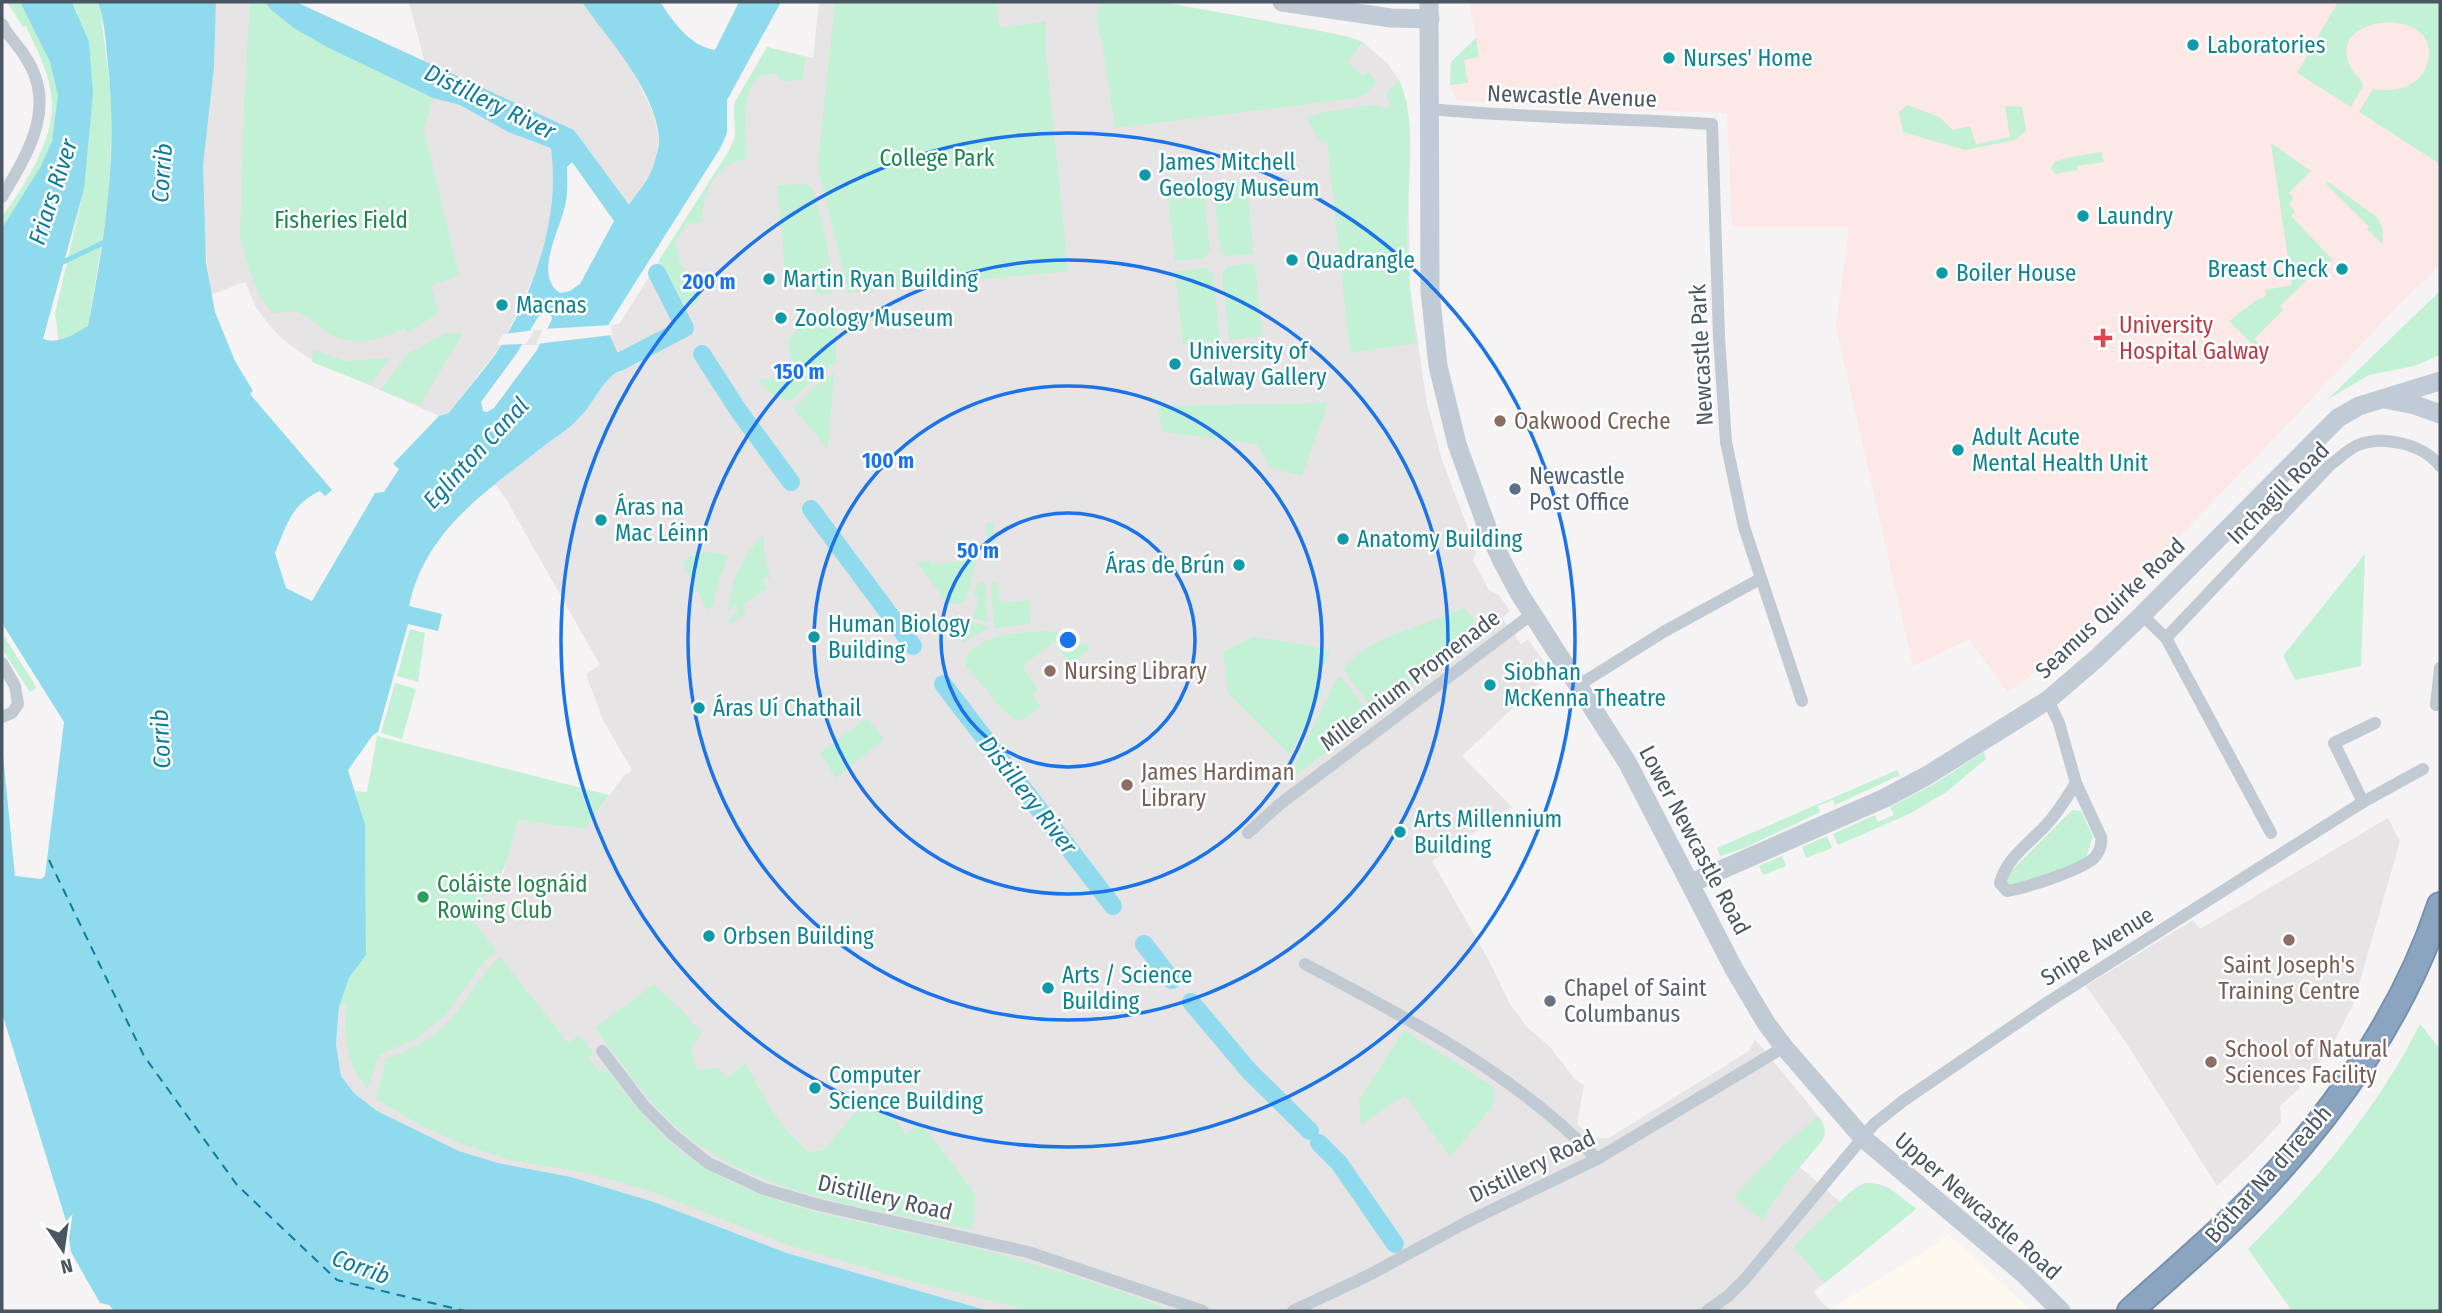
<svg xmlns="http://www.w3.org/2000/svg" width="2442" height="1313" viewBox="0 0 2442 1313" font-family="'Fira Sans Condensed',sans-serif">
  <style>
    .commercial { fill: #fdf9ef }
    .education { fill: #e6e4e5 }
    .medical { fill: #fce8e6 }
    .green { fill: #c3f1d5 }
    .water { fill: #90daee; fill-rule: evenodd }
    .pier { fill: #f5f3f3 }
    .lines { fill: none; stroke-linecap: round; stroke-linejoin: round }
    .stream { stroke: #90daee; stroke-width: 5 }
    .canal { stroke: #90daee; stroke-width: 18 }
    .ferry { stroke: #0c7c9b; stroke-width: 2; stroke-dasharray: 9 7; stroke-linecap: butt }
    .highway-casing { stroke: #7690ad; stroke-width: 28 }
    .street { stroke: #c1cad2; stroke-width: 12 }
    .secondary { stroke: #c1cbd6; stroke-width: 19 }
    .highway { stroke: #8ba5c1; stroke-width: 24 }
    .ring { fill: none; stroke: #1a73e8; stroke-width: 3.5 }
    .culture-dot { fill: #0f9aa8; stroke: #fff; stroke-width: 2.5 }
    .health-dot { fill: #e0444e; stroke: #fff; stroke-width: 2.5 }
    .education-dot { fill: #8d6e63; stroke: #fff; stroke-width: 2.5 }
    .service-dot { fill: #5c6f8a; stroke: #fff; stroke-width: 2.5 }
    .leisure-dot { fill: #2e9e5b; stroke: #fff; stroke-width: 2.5 }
    .worship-dot { fill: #6b7280; stroke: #fff; stroke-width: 2.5 }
    .labels { text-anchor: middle; stroke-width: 5; stroke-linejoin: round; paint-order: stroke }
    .culture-label { font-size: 23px; fill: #0d838f; stroke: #fff; text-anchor: start }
    .street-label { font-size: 23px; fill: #4a5661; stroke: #fff }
    .park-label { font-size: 23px; fill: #17864f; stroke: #fff }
    .health-label { font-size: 23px; fill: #be3a42; stroke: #fff; text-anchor: start }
    .education-label { font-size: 23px; fill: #785e54; stroke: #fff; text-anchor: start }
    .service-label { font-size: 23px; fill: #4e5e75; stroke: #fff; text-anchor: start }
    .leisure-label { font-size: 23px; fill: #27864d; stroke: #fff; text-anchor: start }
    .worship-label { font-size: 23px; fill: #5b616d; stroke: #fff; text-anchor: start }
    .water-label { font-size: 24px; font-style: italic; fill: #0c7c9b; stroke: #fff }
    .centre { fill: #1a73e8; stroke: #fff; stroke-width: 3.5 }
    .ring-label { font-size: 21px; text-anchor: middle; font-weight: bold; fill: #1a73e8; stroke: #fff; stroke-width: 5; stroke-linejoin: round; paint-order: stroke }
  </style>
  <rect width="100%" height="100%" fill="#f5f3f3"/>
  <polygon class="commercial" points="1948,1234 2032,1311 1829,1310 1934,1245"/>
  <g class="education">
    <polygon points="218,2 265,2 271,10 432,90 409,2 582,2 620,50 635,76 654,115 659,139 654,167 629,206 574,130 452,76 460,105 508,132 551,148 554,171 550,219 539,265 508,332 619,324 728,153 736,133 734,108 735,102 767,47 813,58 819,2 1162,2 1316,30 1363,42 1388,64 1399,80 1407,104 1410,288 1427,404 1442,460 1474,544 1476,551 1473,560 1489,590 1499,595 1510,611 1502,618 1521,644 1528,639 1551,672 1462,756 1512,807 1432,861 1488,959 1510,1004 1526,1026 1549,1046 1575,1079 1584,1085 1577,1124 1594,1138 1609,1138 1749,1051 1755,1039 1823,1122 1825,1136 1800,1167 1840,1202 1857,1187 1865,1183 1879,1184 1888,1187 1916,1209 1813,1292 1830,1311 989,1311 787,1253 654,1202 571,1177 498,1163 459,1151 377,1111 354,1093 341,1076 336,1044 339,1007 364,992 503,874 518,820 585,829 623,777 632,770 603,720 586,674 600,665 506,499 495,484 579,419 608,377 624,367 610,336 535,345 501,345 449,413 439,416 308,358 281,338 270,326 255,306 245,282 210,295 203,216 203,166 214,68 216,3"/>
    <polygon points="2388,818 2400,841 2353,1005 2326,1057 2295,1080 2300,1088 2280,1106 2281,1122 2252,1153 2217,1186 2127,1044 2086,986 2193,920 2200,929"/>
  </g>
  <polygon class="medical" points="1469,2 2440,2 2440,265 2393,310 2302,409 2145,572 2042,667 2008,692 1969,639 1913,666 1836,327 1849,227 1732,227 1727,113 1547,107 1457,100 1450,85 1451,62 1476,38"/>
  <g class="green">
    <path d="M7,2H20C32,27 49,53 56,81C69,130 31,190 2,228V217C24,186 53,143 52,103C51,76 37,50 26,26L23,27Z"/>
    <polygon points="72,2 98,2 100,7 112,103 109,199 88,326 59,342 55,314 84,189 78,13"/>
    <path d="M250,2H265L271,10L327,47L433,98L424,129L459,276L431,285L438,313L408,333L404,328C380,342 347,348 324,330C315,323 307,314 296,312C289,310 281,313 274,313C255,298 245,257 240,234L244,103Z"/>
    <polygon points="835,2 996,2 1000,28 1046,21 1046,53 1068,271 849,293 820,178 818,161"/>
    <polygon points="1101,2 1162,2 1346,36 1363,42 1347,62 1363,76 1367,72 1376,81 1367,93 1356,98 1115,128 1102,42 1096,21"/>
    <path d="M2338,2H2440V164L2359,112L2373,89C2399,94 2427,84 2429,54C2432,0 2300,19 2364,84L2351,107L2297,73Z"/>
    <polygon points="1476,38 1479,57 1464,60 1468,83 1450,85 1451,62"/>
    <path d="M767,47L805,57L803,79C796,80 787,83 781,80C776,76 779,74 772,74C736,72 747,137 747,159C717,161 702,194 702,222L687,224L675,242L680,264L703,292L695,305L686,307L659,260L734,143C737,129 732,115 735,102Z"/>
    <path d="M1399,80C1419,123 1406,192 1407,240C1408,275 1412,309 1416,343L1350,353L1327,141L1321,142L1307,119L1315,114L1369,105H1377L1386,109L1391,104L1385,95Z"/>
    <polygon points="1907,105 1939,117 1953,130 1970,126 1976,144 2010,137 2005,106 2022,107 2026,130 2016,140 1965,150 1903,132 1899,112"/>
    <polygon points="2271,143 2311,171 2289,193 2294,198 2289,204 2295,211 2291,216 2333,260 2314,279 2310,277 2280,306 2283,310 2254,339 2264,349 2261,353 2229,321 2255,301 2266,296 2265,290 2292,285"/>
    <polygon points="2101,152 2104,162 2077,166 2077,170 2056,174 2051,169 2054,162 2065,158"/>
    <polygon points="1246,179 1254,254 1226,256 1220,250 1213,183"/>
    <polygon points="2328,182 2377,217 2382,227 2383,245 2367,229 2369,227 2326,184"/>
    <polygon points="805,184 812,187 815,194 827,245 834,293 817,294 785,270 777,185"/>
    <polygon points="1203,185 1210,251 1205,258 1175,261 1167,189"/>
    <polygon points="1255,263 1262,336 1229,340 1222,274 1228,266"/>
    <polygon points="1206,268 1213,274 1220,341 1183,345 1175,271"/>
    <polygon points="2440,291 2440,355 2414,366 2369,375 2327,400"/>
    <polygon points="836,311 836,363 819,374 791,401 773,395 758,380 792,376 788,340 810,313"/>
    <polygon points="446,333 463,333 420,405 380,390 409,353"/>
    <polygon points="313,350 346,361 390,358 370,385 312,362"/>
    <polygon points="834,373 828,449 794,409 821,381"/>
    <polygon points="1328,403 1302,476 1271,468 1257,444 1163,432 1157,406"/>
    <polygon points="993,522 996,555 999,555 999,561 989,562 986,523"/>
    <path d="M764,535V551L772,585L768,576L763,579L766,589L743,604L746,613L730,624L729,618L739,610L736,605L728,610C732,578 741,557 764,535Z"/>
    <polygon points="975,548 976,563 965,602 949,605 916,562 929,560 930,564 973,560 972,549"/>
    <polygon points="709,552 723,554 728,557 719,580 712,607 709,610 706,608 683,564 688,557"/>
    <polygon points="2365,554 2361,666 2295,680 2283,656"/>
    <polygon points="985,582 988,622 973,618 979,597 974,595 977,584"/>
    <polygon points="997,582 1000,603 1029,600 1031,624 994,628 991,583"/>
    <path d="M1463,608L1473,618L1479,634L1376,713L1343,670C1364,637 1429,625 1463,608Z"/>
    <polygon points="966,621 988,626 988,628 962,643 961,635"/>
    <polygon points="410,629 425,633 418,682 397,676"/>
    <path d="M1042,631L1058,632L1083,645L1085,642L1090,649L1071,664L1054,642L1022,666L1038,689L1032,694L1041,706L1025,719L1016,720L1004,711L970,671L966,667V658C980,634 1017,633 1042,631Z"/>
    <polygon points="2,633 37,688 30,692 2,649"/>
    <polygon points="1253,637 1303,644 1330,651 1317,682 1323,691 1290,755 1228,693 1223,652"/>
    <polygon points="1341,677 1372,716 1297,775 1295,772 1297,760 1337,678"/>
    <polygon points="395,683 416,689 402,739 381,733"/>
    <polygon points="867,718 884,739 836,778 820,753"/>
    <path d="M377,736L609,795L585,829L518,820C508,857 505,881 476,904L479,909L470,917L496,951L483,963L446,1014L416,1039L379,1055L368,1089C346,1066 343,1033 347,1003L339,1007L349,978L366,955L365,824L355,791L367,792Z"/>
    <polygon points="1984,752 1986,759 1945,793 1909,814 1838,845 1833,834 1875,815 1878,822 1894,815 1890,807 1934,784"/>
    <polygon points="1897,770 1900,775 1835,805 1833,800 1818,806 1820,812 1742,849 1720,856 1717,848"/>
    <polygon points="2072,810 2081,811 2093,837 2085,860 2011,888 2003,879"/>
    <polygon points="1827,836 1832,848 1806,858 1802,847"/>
    <polygon points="1782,856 1786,866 1763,875 1759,866"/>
    <path d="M500,957L568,1043L580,1035L594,1054L588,1058L603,1075L602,1064C630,1099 656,1135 693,1160C769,1211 863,1221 950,1242C1023,1259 1093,1281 1163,1307V1311H1033L911,1281L791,1246L650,1191L587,1173L510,1160L460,1143L422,1126L376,1099L386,1059C411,1049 434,1039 452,1018C470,998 480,974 500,957Z"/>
    <path d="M654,984L685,1014L702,1033L691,1047L696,1070L718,1068L727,1078L746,1063C762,1096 780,1129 809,1152L824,1150L854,1114L878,1096L906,1134L921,1123L976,1195L972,1230C872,1208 751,1196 673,1124C643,1096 620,1061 595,1028Z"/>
    <path d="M2420,1024L2440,1049V1311H2292L2248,1249C2316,1181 2377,1110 2420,1024Z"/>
    <polygon points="1404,1030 1494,1087 1493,1105 1450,1157 1405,1095 1361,1125 1359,1100"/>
    <polygon points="1818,1116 1825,1130 1822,1141 1787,1182 1762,1220 1734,1197 1782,1147"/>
    <path d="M1865,1183C1887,1183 1899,1196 1916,1209L1825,1283L1794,1247L1849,1193Z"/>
  </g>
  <path class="water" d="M20,2H72L89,42L93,93L84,189L43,339C60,345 73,334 88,326C105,236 118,157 108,65C106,45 105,21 98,2H216L214,68L203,166L206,263L215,312L235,361L253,391L250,394L332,490L325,496L320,491C291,505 287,524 275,553L286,588L312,601L375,493L384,492L399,469L393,464L439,416L449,413C466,390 487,368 502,344C536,285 560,217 551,148L508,132L460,105L433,98L327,47L294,28L271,10L265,2H296L574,130L629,205C637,193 650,178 654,164C656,156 660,145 659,137C655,90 608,39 582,2H660C674,22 689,46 715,50L739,2H781L727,100V133L721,147L609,324L610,336L624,367C599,382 597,400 578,419C569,429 555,437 544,446C487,491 425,530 409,606L442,614L438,631L408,624L378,732L373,735L348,770L365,824L366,955L349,978L339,1007L336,1044L341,1076L354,1093L377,1111L459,1151L498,1163L571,1177L654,1202L787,1253L989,1311H114L109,1305L100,1303L71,1252L67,1224L2,1013V745L15,876L41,879L45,876L64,722L2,623V228L40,168L52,141L58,95L50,62ZM572,162L614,221L580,284L570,291L560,293C532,275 562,227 566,201C568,190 567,178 567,167ZM546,312L551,315L552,319L537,350L494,408L487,412L483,411L481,402L517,353L538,317Z"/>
  <g class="pier">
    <polygon points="611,325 612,335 536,344 543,329"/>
    <polygon points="535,330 526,344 497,345 503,334"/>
  </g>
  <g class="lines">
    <polyline class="stream" points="61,263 109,240"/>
    <g class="canal">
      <polyline points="702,354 738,410 791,482"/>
      <polyline points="599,369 621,361 685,328 657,273"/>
      <polyline points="811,509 913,646"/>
      <polyline points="943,684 1113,906"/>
      <polyline points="1144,944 1172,980"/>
      <polyline points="1191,1002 1250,1072 1310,1131"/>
      <polyline points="1319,1143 1339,1163 1395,1244"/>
    </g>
    <polyline class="ferry" points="49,860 144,1056 237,1185 337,1280 465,1311"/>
    <defs>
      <path id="highway" d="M2130,1311C2173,1272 2219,1234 2259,1192C2336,1111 2405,1012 2440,905"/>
    </defs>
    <use href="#highway" class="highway-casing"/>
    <g class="street">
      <path d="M2,24C8,36 17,44 24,55C59,105 28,153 2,197"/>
      <path d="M1430,109C1524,118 1618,118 1712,124L1719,337L1726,442L1744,527L1802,701"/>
      <polyline points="2142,615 2166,638 2271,833"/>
      <path d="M2166,638L2330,465C2339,459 2348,449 2358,445C2384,435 2423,444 2440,466"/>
      <polyline points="2,663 15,686 18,704 12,713 2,717"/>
      <polyline points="1579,685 1665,631 1760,579"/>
      <path d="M2048,700L2059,723L2076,783C2067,797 2059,811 2047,824C2030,843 2007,857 2000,883L2007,891C2025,888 2083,870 2095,857C2100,851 2102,845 2101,837L2076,783"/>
      <polyline points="2436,705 2440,668"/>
      <polyline points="2363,802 2334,743 2375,723"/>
      <polyline points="1248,833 1280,804 1532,614"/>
      <path d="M1305,964C1410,1020 1513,1072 1597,1159"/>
      <polyline points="602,1051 644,1106 672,1134 708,1163 764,1189 819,1205 1028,1252 1203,1311"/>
      <polyline points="1293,1311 1369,1275 1465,1223 1597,1159 1784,1047"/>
      <polyline points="1707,1311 1728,1296 1745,1279 1874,1124 1903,1101 2048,1002 2363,802 2423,769"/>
    </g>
    <g class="secondary">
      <polyline points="1282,2 1391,18 1430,19"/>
      <polyline points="1429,2 1430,291 1438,366 1457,444 1489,533 1502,561 1519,593 1627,762 1734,969 1766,1023 1784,1047 1863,1138 2024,1274 2061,1311"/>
      <polyline points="2385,399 2415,405 2440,414"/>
      <polyline points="1691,883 1885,798 1928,775 2048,700 2097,658 2142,615 2338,418 2359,406 2440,381"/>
    </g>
    <use href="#highway" class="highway"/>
  </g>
  <g class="ring">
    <circle cx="1068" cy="640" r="127"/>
    <circle cx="1068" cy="640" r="254"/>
    <circle cx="1068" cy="640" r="380"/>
    <circle cx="1068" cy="640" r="507"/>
  </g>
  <g class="culture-dot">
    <circle cx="2193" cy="45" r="7"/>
    <circle cx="1669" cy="58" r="7"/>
    <circle cx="1145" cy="175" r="7"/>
    <circle cx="2083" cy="216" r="7"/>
    <circle cx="1292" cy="260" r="7"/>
    <circle cx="2342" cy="269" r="7"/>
    <circle cx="1942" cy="273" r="7"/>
    <circle cx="769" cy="279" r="7"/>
    <circle cx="502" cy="305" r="7"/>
    <circle cx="781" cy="318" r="7"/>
    <circle cx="1175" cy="364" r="7"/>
    <circle cx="1958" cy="450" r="7"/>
    <circle cx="601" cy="520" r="7"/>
    <circle cx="1343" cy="539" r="7"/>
    <circle cx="1239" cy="565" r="7"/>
    <circle cx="814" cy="637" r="7"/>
    <circle cx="1490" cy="685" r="7"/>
    <circle cx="699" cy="708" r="7"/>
    <circle cx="1400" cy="832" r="7"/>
    <circle cx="709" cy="936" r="7"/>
    <circle cx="1048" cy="988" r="7"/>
    <circle cx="815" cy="1088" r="7"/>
  </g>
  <path class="health-dot" d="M2099.5 327.5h7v7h7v7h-7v7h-7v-7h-7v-7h7z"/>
  <g class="education-dot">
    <circle cx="1500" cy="421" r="7"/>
    <circle cx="1050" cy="671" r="7"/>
    <circle cx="1127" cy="785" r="7"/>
    <circle cx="2289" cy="940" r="7"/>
    <circle cx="2211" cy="1062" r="7"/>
  </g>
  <circle class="service-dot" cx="1515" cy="489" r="7"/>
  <circle class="leisure-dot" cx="423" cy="897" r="7"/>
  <circle class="worship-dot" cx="1550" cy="1001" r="7"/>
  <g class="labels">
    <g class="culture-label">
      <text x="2207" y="53">Laboratories</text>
      <text x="1683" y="66">Nurses' Home</text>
      <text x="1159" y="170">James Mitchell<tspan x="1159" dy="26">Geology Museum</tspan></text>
      <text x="2097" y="224">Laundry</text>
      <text x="1306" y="268">Quadrangle</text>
      <text x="2328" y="277" text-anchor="end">Breast Check</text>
      <text x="1956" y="281">Boiler House</text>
      <text x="783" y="287">Martin Ryan Building</text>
      <text x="516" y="313">Macnas</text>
      <text x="795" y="326">Zoology Museum</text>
      <text x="1189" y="359">University of<tspan x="1189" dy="26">Galway Gallery</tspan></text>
      <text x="1972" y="445">Adult Acute<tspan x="1972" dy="26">Mental Health Unit</tspan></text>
      <text x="615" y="515">Áras na<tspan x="615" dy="26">Mac Léinn</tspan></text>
      <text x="1357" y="547">Anatomy Building</text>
      <text x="1225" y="573" text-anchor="end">Áras de Brún</text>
      <text x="828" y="632">Human Biology<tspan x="828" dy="26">Building</tspan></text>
      <text x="1504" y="680">Siobhan<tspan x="1504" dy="26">McKenna Theatre</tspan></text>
      <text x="713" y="716">Áras Uí Chathail</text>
      <text x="1414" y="827">Arts Millennium<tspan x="1414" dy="26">Building</tspan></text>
      <text x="723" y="944">Orbsen Building</text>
      <text x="1062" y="983">Arts / Science<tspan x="1062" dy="26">Building</tspan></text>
      <text x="829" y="1083">Computer<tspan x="829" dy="26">Science Building</tspan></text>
    </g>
    <g class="street-label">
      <text transform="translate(1572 96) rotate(2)" y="8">Newcastle Avenue</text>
      <text transform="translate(1701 355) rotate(-93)" y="8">Newcastle Park</text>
      <text transform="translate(2278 493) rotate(-45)" y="8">Inchagill Road</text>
      <text transform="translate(2110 608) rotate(-43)" y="8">Seamus Quirke Road</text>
      <text transform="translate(1410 680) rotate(-37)" y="8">Millennium Promenade</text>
      <text transform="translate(1695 840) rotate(62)" y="8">Lower Newcastle Road</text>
      <text transform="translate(2097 946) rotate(-32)" y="8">Snipe Avenue</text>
      <text transform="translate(1532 1166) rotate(-26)" y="8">Distillery Road</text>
      <text transform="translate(2268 1174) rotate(-48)" y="8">Bóthar Na dTreabh</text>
      <text transform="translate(885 1197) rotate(13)" y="8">Distillery Road</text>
      <text transform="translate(1978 1206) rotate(41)" y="8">Upper Newcastle Road</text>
    </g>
    <g class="park-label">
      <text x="937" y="166">College Park</text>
      <text x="341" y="228">Fisheries Field</text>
    </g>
    <g class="health-label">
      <text x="2119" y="333">University<tspan x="2119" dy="26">Hospital Galway</tspan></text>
    </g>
    <g class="education-label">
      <text x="1514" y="429">Oakwood Creche</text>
      <text x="1064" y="679">Nursing Library</text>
      <text x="1141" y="780">James Hardiman<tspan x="1141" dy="26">Library</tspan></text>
      <text x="2289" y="973" text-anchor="middle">Saint Joseph's<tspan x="2289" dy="26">Training Centre</tspan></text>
      <text x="2225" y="1057">School of Natural<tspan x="2225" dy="26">Sciences Facility</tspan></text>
    </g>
    <g class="service-label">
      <text x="1529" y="484">Newcastle<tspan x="1529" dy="26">Post Office</tspan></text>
    </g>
    <g class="leisure-label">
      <text x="437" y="892">Coláiste Iognáid<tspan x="437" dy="26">Rowing Club</tspan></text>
    </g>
    <g class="worship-label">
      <text x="1564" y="996">Chapel of Saint<tspan x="1564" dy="26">Columbanus</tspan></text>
    </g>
    <g class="water-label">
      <text transform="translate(490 102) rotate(26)" y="8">Distillery River</text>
      <text transform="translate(162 173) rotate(-86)" y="8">Corrib</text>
      <text transform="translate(53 192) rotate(-72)" y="8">Friars River</text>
      <text transform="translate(476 453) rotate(-47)" y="8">Eglinton Canal</text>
      <text transform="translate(161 739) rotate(-93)" y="8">Corrib</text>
      <text transform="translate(1028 795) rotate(52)" y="8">Distillery River</text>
      <text transform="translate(361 1267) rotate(20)" y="8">Corrib</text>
    </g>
  </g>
  <circle cx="1068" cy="640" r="10" class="centre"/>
  <g class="ring-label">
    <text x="709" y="289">200 m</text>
    <text x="799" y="379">150 m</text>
    <text x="888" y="468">100 m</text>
    <text x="978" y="558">50 m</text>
  </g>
  <rect width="2442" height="1313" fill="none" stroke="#4a5661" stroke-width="7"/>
  <g transform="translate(63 1250) rotate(167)" stroke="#ffffff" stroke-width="5" paint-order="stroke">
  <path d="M0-5L12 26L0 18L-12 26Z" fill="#4a5661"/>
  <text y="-10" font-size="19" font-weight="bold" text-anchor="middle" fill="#4a5661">N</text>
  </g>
</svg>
